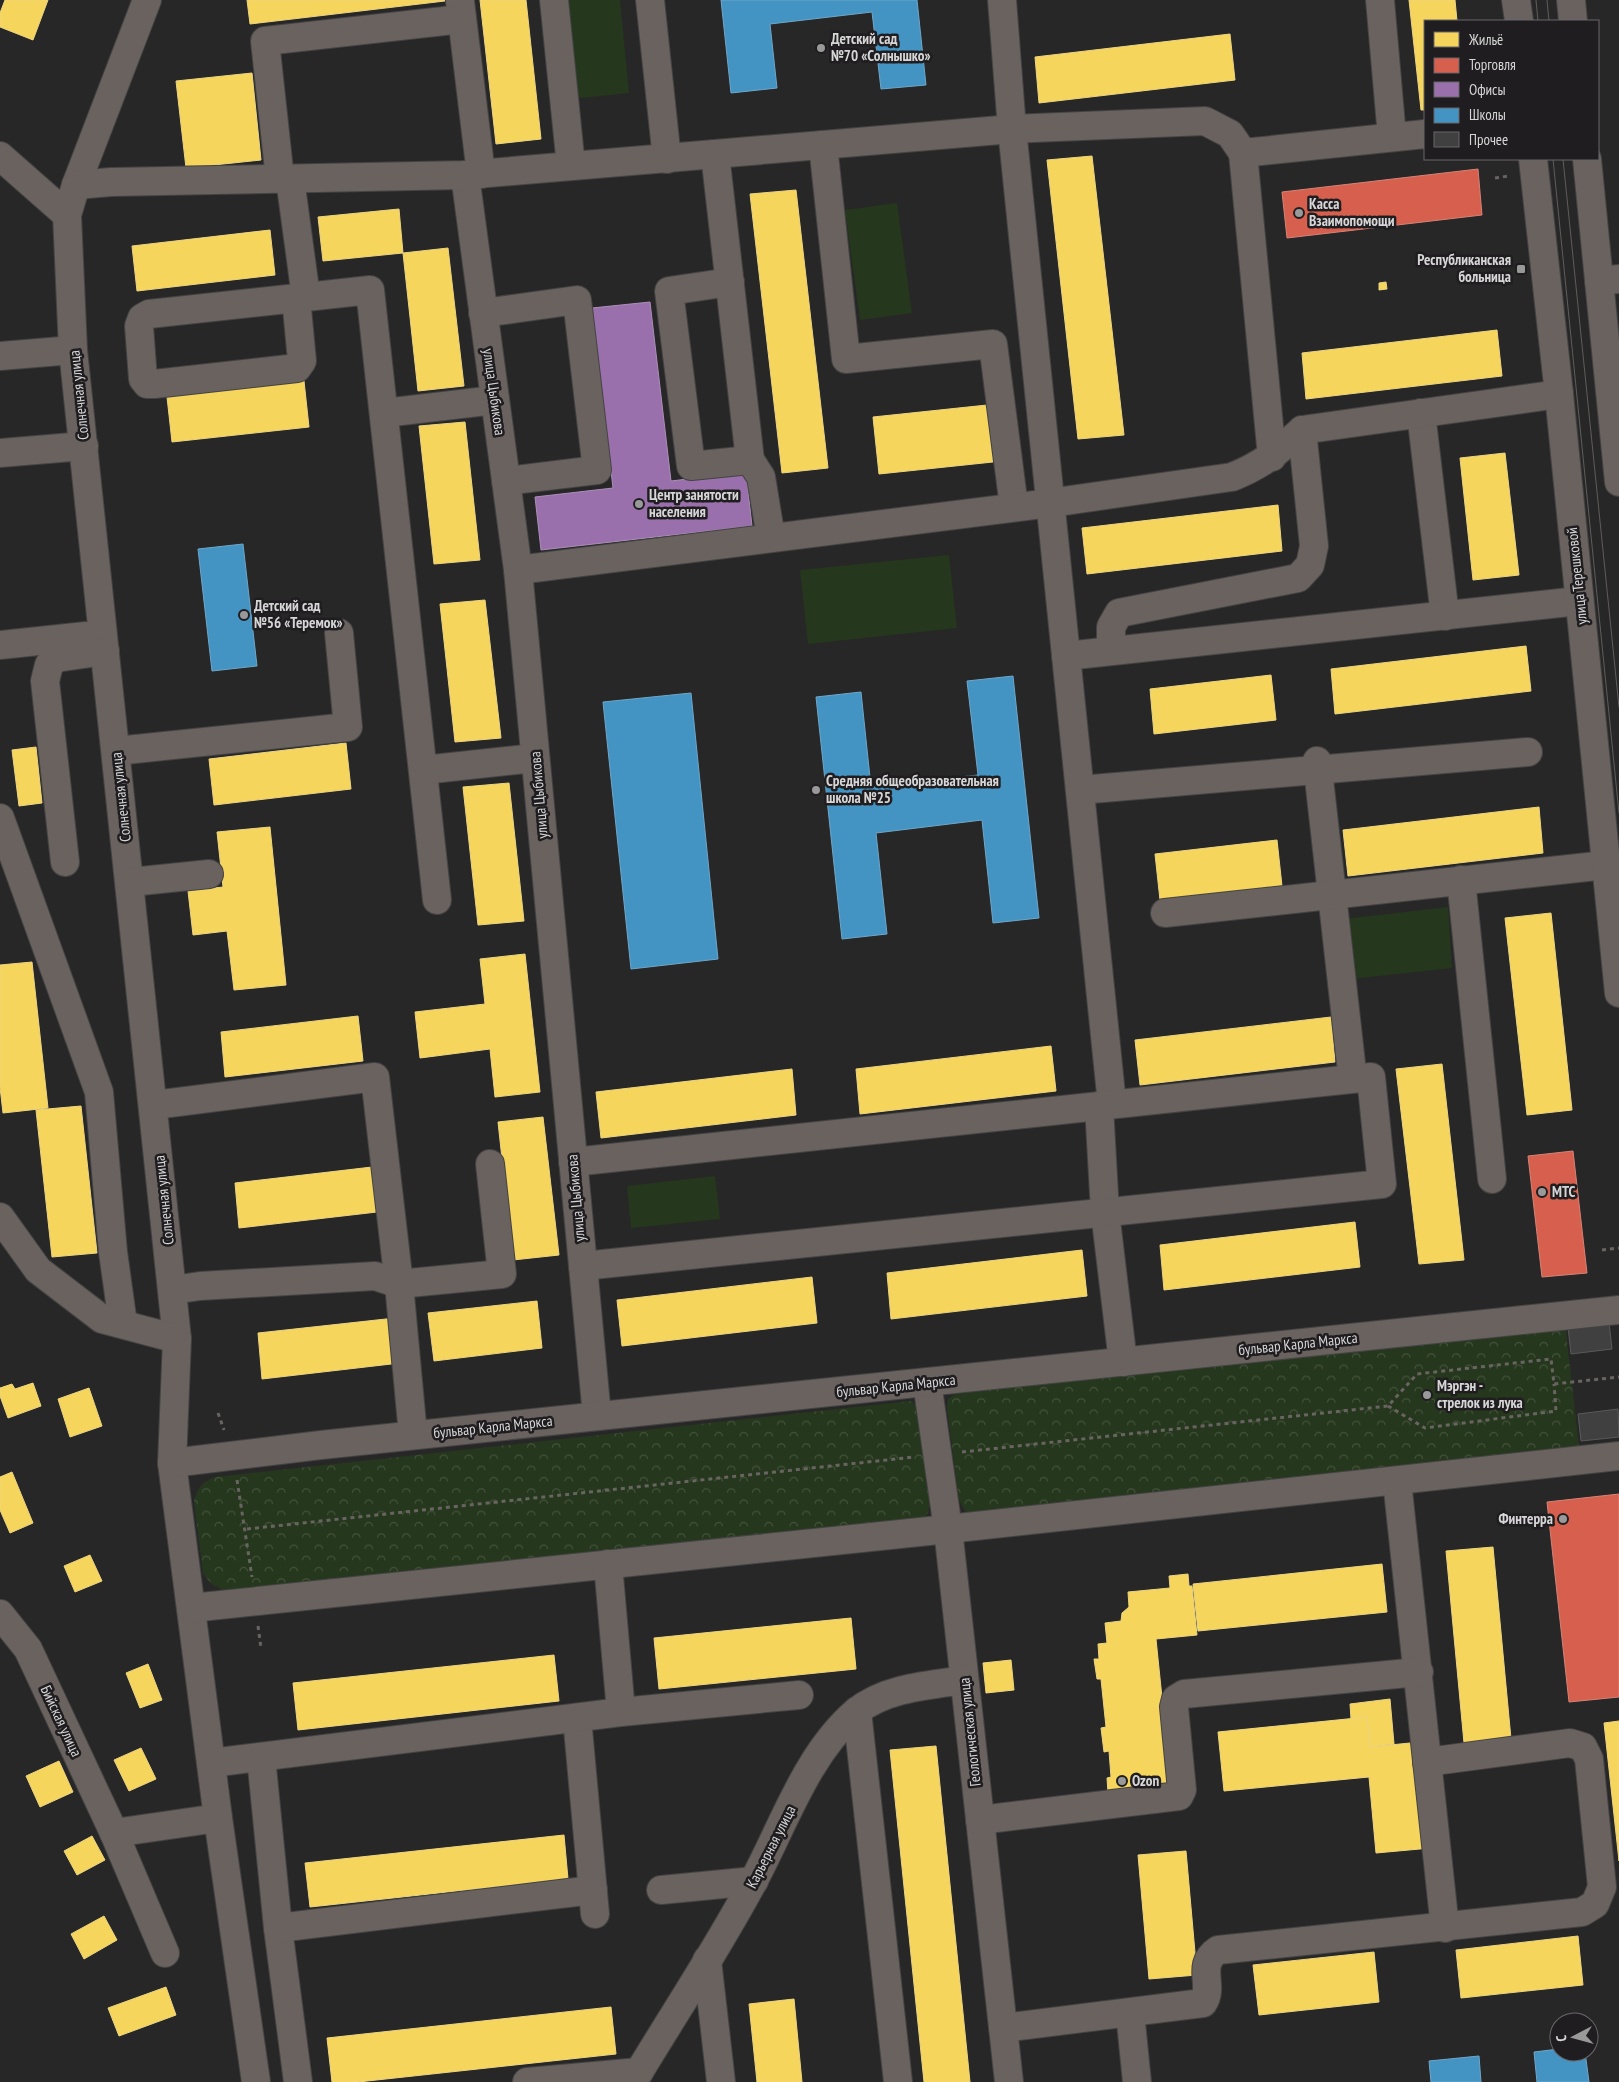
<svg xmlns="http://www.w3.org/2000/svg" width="1619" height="2082" viewBox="0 0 1619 2082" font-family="'PT Sans Narrow',sans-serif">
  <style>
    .park { fill: url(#park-crowns) }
    .pitch { fill: #25371c }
    .homes { fill: #f6d55c; stroke: #edd581 }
    .shops { fill: #d6604d; stroke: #d68376 }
    .offices { fill: #9970ab; stroke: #ac8fb8 }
    .schools { fill: #4393c3; stroke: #6fa7c9 }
    .building { fill: #414040; stroke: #5a595a }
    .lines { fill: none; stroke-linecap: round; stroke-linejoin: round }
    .minor-casing { stroke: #444344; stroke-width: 30 }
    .major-casing { stroke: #444344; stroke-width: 30 }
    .path { stroke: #696462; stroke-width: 3; stroke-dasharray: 4 4; stroke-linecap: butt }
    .minor { stroke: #69625e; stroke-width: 28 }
    .major { stroke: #69625e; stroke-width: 28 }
    .tram { stroke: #605d5b; stroke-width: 1 }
    .poi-dot { fill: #9a999a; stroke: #1f1d1f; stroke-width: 2 }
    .labels { text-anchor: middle; stroke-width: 5; stroke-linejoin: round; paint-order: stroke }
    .poi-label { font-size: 15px; font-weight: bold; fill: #d7d6d7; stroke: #1f1d1f; text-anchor: start }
    .street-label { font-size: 15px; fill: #d7d6d7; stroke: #1f1d1f }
  </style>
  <defs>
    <pattern id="park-crowns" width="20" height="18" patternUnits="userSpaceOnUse" patternTransform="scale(1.25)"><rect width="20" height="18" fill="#25371c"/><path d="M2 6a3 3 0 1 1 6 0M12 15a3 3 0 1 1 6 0" fill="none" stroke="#44533c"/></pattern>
  </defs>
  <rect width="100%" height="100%" fill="#282728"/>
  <g class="park">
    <polygon points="1565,1323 1579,1447 974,1514 965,1511 959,1500 947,1407 948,1399 955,1394"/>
    <path d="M911,1401L916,1405L919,1418L930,1504L928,1513L924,1518L227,1591C216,1588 209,1583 203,1573L194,1501C198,1487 202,1482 215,1477Z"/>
  </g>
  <g class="pitch">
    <polygon points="563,0 620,0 629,93 572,99"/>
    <polygon points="897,203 912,313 860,320 845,210"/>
    <polygon points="949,555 957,628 808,644 800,570"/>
    <polygon points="1448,907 1452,968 1342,980 1335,920"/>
    <polygon points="715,1176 720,1219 631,1228 627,1186"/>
  </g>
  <g class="homes">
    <polygon points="5,0 48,0 33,40 0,27 0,13"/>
    <polygon points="247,0 445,0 445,1 250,24"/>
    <polygon points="480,0 526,0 541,139 496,144"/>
    <polygon points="1409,0 1455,0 1457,21 1425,21 1425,110 1421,110"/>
    <polygon points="1230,34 1235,80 1039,103 1035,57"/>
    <polygon points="252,73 261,160 186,168 176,81"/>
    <polygon points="1092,156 1124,435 1078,439 1047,160"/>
    <polygon points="796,190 828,468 782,473 750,194"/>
    <polygon points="399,209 403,253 323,261 318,217"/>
    <polygon points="270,230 275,275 137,291 132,246"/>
    <polygon points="448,248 464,386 418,391 403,253"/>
    <polygon points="1386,282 1387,289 1379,290 1379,283"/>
    <polygon points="1497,330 1502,376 1306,399 1302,353"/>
    <polygon points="304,381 309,427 172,442 167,397"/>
    <polygon points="987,405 993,462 879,474 873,417"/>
    <polygon points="465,422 480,560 434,564 419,426"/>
    <polygon points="1505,453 1519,575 1473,580 1460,458"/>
    <polygon points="1278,505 1282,551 1087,574 1082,528"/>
    <polygon points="485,600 501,738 455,742 440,604"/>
    <polygon points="1526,646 1531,691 1335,714 1331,669"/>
    <polygon points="1271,675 1276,720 1154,734 1150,689"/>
    <polygon points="346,743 351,789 214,805 209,759"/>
    <polygon points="36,747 42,803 19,806 12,750"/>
    <polygon points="509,783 524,921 478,925 463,787"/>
    <polygon points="1539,807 1543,853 1348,876 1343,830"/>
    <polygon points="270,827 286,985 234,990 227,931 193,935 188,891 223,887 217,832"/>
    <polygon points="1277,840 1282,886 1160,900 1155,854"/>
    <polygon points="1551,913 1572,1110 1527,1115 1505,918"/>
    <polygon points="525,954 540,1092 495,1097 490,1049 420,1058 415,1012 485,1004 480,959"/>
    <polygon points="32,962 48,1108 3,1113 0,1087 0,965"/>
    <polygon points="358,1016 363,1061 225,1077 221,1032"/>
    <polygon points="1331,1017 1335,1062 1140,1085 1135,1040"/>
    <polygon points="1051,1046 1056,1091 860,1114 856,1069"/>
    <polygon points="1442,1064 1464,1260 1419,1264 1396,1069"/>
    <polygon points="792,1069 796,1115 601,1138 596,1092"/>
    <polygon points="81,1106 97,1253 52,1257 36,1110"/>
    <polygon points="543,1117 559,1255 513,1260 498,1122"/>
    <polygon points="372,1167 377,1212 239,1228 235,1183"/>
    <polygon points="1355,1222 1360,1267 1164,1290 1160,1245"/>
    <polygon points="1082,1250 1087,1296 891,1319 887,1273"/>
    <polygon points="812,1277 817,1323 622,1346 617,1300"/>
    <polygon points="537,1301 542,1348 434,1361 428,1313"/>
    <polygon points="395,1318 400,1363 262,1379 258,1333"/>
    <polygon points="33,1383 41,1406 8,1418 0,1396 0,1388 12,1384 15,1389"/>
    <polygon points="89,1388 102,1426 70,1437 58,1399"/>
    <polygon points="12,1472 33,1523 10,1533 0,1510 0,1477"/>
    <polygon points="1493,1547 1511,1739 1464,1743 1446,1551"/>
    <polygon points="90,1555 102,1581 75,1592 64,1566"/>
    <polygon points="1382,1564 1387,1612 1198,1631 1193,1584"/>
    <polygon points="1188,1574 1189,1586 1192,1586 1197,1635 1156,1639 1171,1786 1108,1793 1107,1778 1111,1777 1109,1751 1104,1752 1101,1728 1106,1727 1101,1679 1097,1679 1094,1659 1099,1659 1098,1644 1107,1643 1105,1623 1121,1621 1122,1613 1129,1607 1128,1592 1170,1588 1169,1576"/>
    <polygon points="851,1618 856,1669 659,1689 654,1638"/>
    <polygon points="554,1655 559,1701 298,1730 293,1683"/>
    <polygon points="1011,1660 1014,1690 986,1693 983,1663"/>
    <polygon points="148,1664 162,1700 140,1708 126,1673"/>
    <polygon points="1390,1699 1394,1744 1370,1747 1367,1717 1351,1719 1350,1704"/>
    <polygon points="1367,1717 1370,1747 1420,1742 1431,1848 1376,1853 1369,1777 1224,1791 1218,1732"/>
    <polygon points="1619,1721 1619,1861 1604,1723"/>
    <polygon points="936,1746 970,2082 924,2082 890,1750"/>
    <polygon points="141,1748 156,1779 129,1791 114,1760"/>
    <polygon points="59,1761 73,1792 40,1807 26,1776"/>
    <polygon points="564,1835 568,1879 310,1907 305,1863"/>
    <polygon points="92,1836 105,1860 77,1875 64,1851"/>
    <polygon points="1186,1851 1197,1975 1149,1979 1138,1855"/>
    <polygon points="104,1916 117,1940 84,1959 71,1934"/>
    <polygon points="1578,1936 1583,1985 1461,1998 1456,1950"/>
    <polygon points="1374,1952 1379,2002 1259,2015 1253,1965"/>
    <polygon points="166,1987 176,2015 119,2036 108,2008"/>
    <polygon points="794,1999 802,2082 757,2082 749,2004"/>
    <polygon points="611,2007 616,2054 358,2082 332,2082 327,2038"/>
  </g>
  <g class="shops">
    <polygon points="1478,169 1482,215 1287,238 1282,192"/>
    <polygon points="1573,1151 1587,1273 1542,1277 1528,1156"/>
    <polygon points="1619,1494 1619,1697 1569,1702 1547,1502"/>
  </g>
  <polygon class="offices" points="650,302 671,481 746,472 752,526 541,550 535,497 613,488 592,308"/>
  <g class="schools">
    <polygon points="721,0 917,0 926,85 881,89 872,12 770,24 777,88 731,93"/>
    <polygon points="243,544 257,666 212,671 198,549"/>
    <polygon points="1013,676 1039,918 993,923 982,820 876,833 887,934 842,939 816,697 861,692 871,787 978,775 967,681"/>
    <polygon points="691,693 718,959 631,969 603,702"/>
    <polygon points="1559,2049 1559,2052 1585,2052 1589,2082 1537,2082 1534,2052"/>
    <polygon points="1479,2056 1481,2082 1431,2082 1429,2061"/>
  </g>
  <g class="building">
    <polygon points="1609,1322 1612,1349 1571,1354 1568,1327"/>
    <polygon points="1618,1409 1619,1437 1581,1441 1578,1414"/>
  </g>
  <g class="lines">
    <defs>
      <g id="minor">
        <polyline points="147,0 76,185 67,215 73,350 177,1339 172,1463 218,1818 256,2082"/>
        <polyline points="554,0 571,166"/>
        <polyline points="650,0 667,159"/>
        <polyline points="1002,0 1012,129 1112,1104"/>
        <polyline points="1380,0 1392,137"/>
        <polyline points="460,1 481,174"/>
        <polyline points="823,145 846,359 993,344 1014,507"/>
        <polyline points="1243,153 1272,457"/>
        <polyline points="715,154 750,460 761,477 771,538"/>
        <polyline points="0,156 67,215"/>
        <polyline points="465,175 518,570 597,1416"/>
        <polyline points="280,179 265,41 462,19"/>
        <polyline points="290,179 306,297 149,314 142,318 139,326 143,379 147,384 154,384 297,368 302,361 296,298"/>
        <polyline points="76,185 111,182 465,175 1012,129 1205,121 1230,134 1243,153 1425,134"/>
        <polyline points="1599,281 1619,279"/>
        <polyline points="730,282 669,291 691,466 750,460"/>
        <polyline points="306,297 370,290 437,900"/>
        <polyline points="483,313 577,300 597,470 506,481"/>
        <polyline points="0,356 73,350"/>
        <polyline points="384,413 495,400"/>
        <polyline points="1421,413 1445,616"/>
        <polyline points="0,453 84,446"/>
        <path d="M518,570L1050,503L1232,477C1262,465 1279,451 1302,430L1559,394"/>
        <polyline points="0,645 86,636"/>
        <polyline points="1111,651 1111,627 1119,613 1298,578 1310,565 1314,546 1302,430"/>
        <polyline points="1066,656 1579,601"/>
        <polyline points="116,751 348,727 339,633"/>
        <polyline points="1317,761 1351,1063"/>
        <polyline points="423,770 535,758"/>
        <polyline points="1080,790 1528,752"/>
        <polyline points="0,818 99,1092 113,1252 123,1324"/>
        <polyline points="65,862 45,681 49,665 56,658 105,651"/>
        <polyline points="1461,880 1492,1179"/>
        <polyline points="131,882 209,874"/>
        <polyline points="1165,913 1606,865"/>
        <polyline points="154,1105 375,1077 399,1284 413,1435"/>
        <polyline points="1099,1106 1105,1212 1123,1362"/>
        <polyline points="573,1162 1371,1077 1382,1184 583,1266"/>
        <polyline points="0,1217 38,1270 102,1319 177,1339"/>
        <polyline points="173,1290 200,1286 375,1276 399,1284 502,1274 490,1164"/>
        <polyline points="927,1382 948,1529 1009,2082"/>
        <polyline points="172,1463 321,1445 1619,1310"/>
        <polyline points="1397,1481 1445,1928"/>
        <polyline points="191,1608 948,1529 1619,1456"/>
        <polyline points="0,1614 28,1649 114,1833 165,1953"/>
        <polyline points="857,1711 898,2082"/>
        <polyline points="621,1712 799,1695"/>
        <polyline points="577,1718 595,1914"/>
        <polyline points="261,1757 278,1928 298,2082"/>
        <polyline points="211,1763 621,1712 608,1564"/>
        <polyline points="980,1820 1179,1796 1182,1790 1174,1707 1176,1699 1184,1694 1419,1672"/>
        <polyline points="114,1833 218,1818"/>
        <polyline points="661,1890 754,1881"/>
        <polyline points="278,1928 593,1890"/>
        <polyline points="707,1960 721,2082"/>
        <polyline points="1130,2013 1137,2082"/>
        <path d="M1003,2028L1203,2003C1215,1986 1195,1965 1218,1950L1582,1912L1595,1904L1602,1887L1589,1759L1583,1747L1570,1743L1427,1762"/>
        <polyline points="527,2082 639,2072"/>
        <path d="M629,2082L639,2072C677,2009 719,1946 754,1880C784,1824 807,1754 856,1712C885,1688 929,1685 964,1680"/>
      </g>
      <g id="major">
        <polyline points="1516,0 1519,21"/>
        <polyline points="1571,0 1573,21"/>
        <polyline points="1533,159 1559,394 1619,993"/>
        <polyline points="1587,159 1619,482"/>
      </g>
    </defs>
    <use href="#minor" class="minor-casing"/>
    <use href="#major" class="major-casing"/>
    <g class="path">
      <polyline points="1495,178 1509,176"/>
      <polyline points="1602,1250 1619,1248"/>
      <polyline points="1388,1406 1425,1428 1556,1411 1554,1384"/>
      <polyline points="218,1413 224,1430"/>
      <polyline points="962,1452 1388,1406 1417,1374 1551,1359 1554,1384 1619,1377"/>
      <polyline points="237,1480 252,1577"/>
      <polyline points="247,1529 914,1457"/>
      <polyline points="258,1626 261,1648"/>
    </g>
    <use href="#minor" class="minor"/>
    <use href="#major" class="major"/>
    <g class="tram">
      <polyline points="1536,0 1538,21"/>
      <polyline points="1547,0 1549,21"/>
      <polyline points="1553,159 1619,813"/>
      <polyline points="1563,159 1619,707"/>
    </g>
  </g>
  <g class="poi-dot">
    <circle cx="821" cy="48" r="5"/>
    <circle cx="1299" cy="213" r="5"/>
    <rect x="1516" y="264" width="10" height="10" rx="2.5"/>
    <circle cx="639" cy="504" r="5"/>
    <circle cx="244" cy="615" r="5"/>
    <circle cx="816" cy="790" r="5"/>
    <circle cx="1542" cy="1192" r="5"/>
    <circle cx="1427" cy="1395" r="5"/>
    <circle cx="1563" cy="1519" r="5"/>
    <circle cx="1122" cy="1781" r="5"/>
  </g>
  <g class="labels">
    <g class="poi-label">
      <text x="831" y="44">Детский сад<tspan x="831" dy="17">№70 «Солнышко»</tspan></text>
      <text x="1309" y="209">Касса<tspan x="1309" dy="17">Взаимопомощи</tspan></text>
      <text x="1511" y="265" text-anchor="end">Республиканская<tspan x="1511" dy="17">больница</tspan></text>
      <text x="649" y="500">Центр занятости<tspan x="649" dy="17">населения</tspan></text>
      <text x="254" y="611">Детский сад<tspan x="254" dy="17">№56 «Теремок»</tspan></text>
      <text x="826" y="786">Средняя общеобразовательная<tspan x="826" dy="17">школа №25</tspan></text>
      <text x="1552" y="1197">МТС</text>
      <text x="1437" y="1391">Мэргэн -<tspan x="1437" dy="17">стрелок из лука</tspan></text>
      <text x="1553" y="1524" text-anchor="end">Финтерра</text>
      <text x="1132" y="1786">Ozon</text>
    </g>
    <g class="street-label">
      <text transform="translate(494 392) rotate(82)" y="5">улица Цыбикова</text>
      <text transform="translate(79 395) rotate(-96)" y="5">Солнечная улица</text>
      <text transform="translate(1577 576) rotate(-96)" y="5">улица Терешковой</text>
      <text transform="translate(539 795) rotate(-95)" y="5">улица Цыбикова</text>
      <text transform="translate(121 797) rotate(-96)" y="5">Солнечная улица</text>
      <text transform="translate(576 1198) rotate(-95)" y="5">улица Цыбикова</text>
      <text transform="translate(164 1200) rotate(-96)" y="5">Солнечная улица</text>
      <text transform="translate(1298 1344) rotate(-6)" y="5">бульвар Карла Маркса</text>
      <text transform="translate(896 1386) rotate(-6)" y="5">бульвар Карла Маркса</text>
      <text transform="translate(493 1427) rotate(-6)" y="5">бульвар Карла Маркса</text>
      <text transform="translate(61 1721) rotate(65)" y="5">Бийская улица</text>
      <text transform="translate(970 1732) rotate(-96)" y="5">Геологическая улица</text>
      <text transform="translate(771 1847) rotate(-63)" y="5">Карьерная улица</text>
    </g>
  </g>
  <rect x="1424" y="20" width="175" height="140" fill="#1f1d1f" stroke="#696769"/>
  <rect x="1434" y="32" width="25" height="15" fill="#f6d55c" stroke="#696769"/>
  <text x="1469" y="45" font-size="15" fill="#d7d6d7">Жильё</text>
  <rect x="1434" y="58" width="25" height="15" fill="#d6604d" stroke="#696769"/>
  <text x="1469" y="70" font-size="15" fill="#d7d6d7">Торговля</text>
  <rect x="1434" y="82" width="25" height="15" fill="#9970ab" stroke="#696769"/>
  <text x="1469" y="95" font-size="15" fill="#d7d6d7">Офисы</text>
  <rect x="1434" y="108" width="25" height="15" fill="#4393c3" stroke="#696769"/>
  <text x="1469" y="120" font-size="15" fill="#d7d6d7">Школы</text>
  <rect x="1434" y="132" width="25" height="15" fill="#414040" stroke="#696769"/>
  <text x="1469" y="145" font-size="15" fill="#d7d6d7">Прочее</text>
  <g transform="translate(1574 2037) rotate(264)"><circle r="24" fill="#1f1d1f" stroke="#696769"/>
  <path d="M0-4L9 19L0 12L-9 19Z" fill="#9a999a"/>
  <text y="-8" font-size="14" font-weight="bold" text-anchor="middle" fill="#d7d6d7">С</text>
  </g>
</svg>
